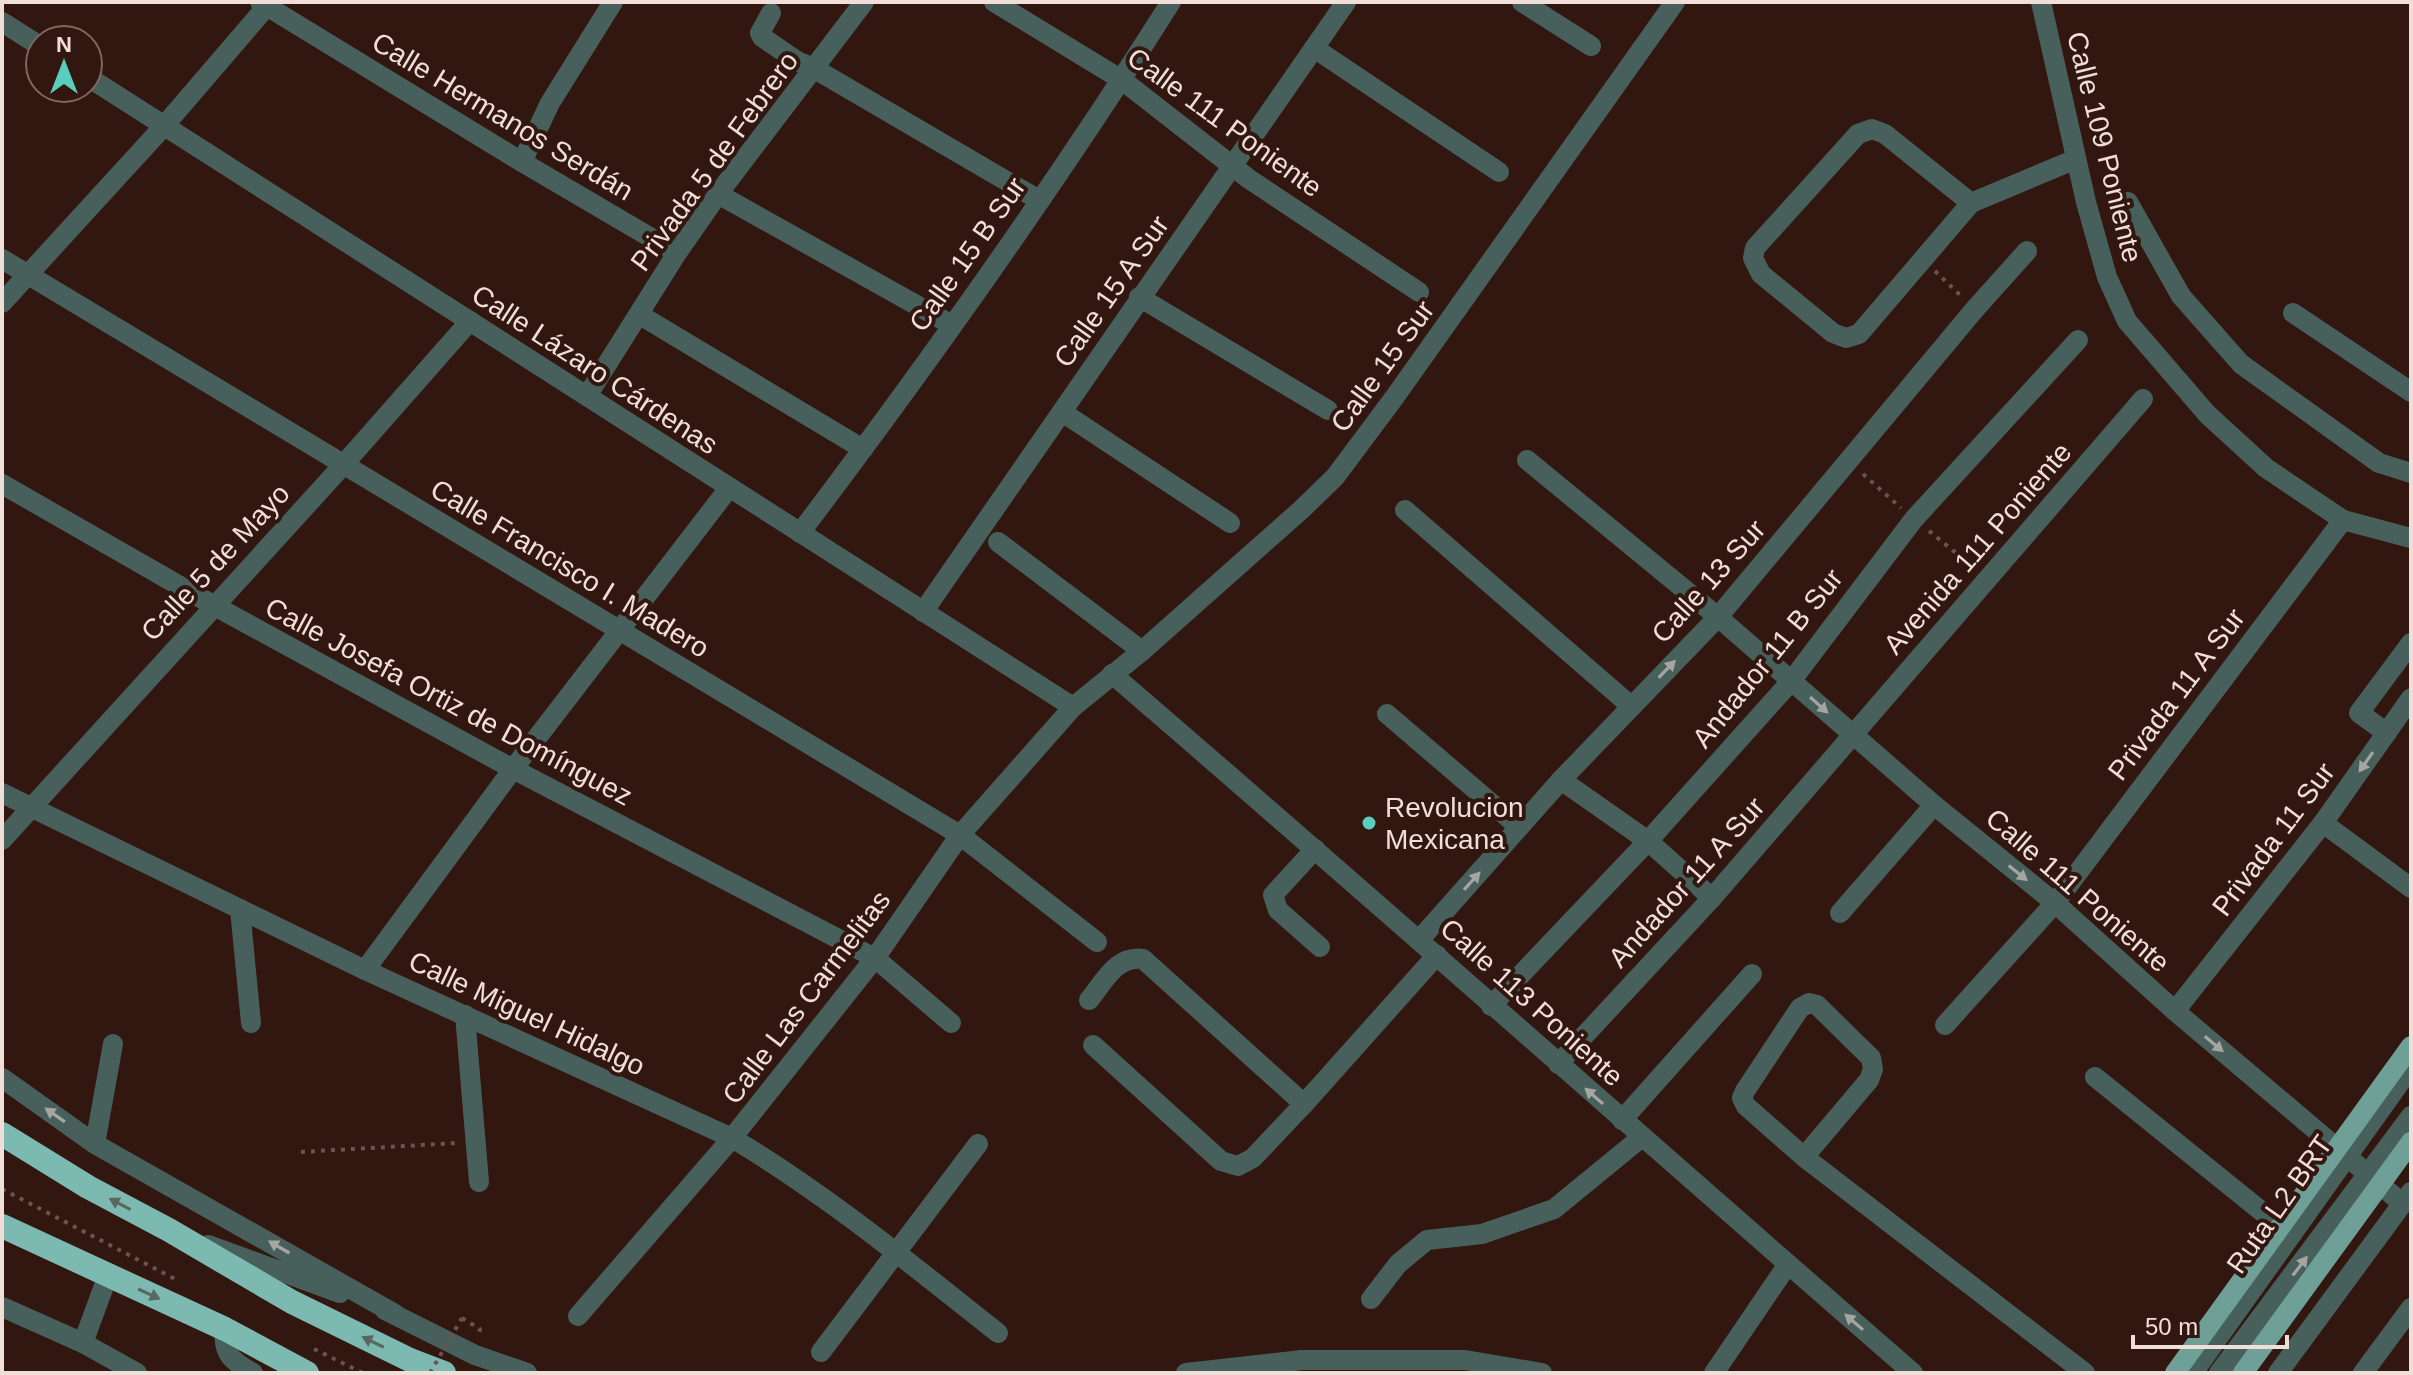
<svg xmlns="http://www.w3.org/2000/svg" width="2413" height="1375" viewBox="0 0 2413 1375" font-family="Arial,sans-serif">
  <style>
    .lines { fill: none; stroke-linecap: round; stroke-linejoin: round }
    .path { stroke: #6c534d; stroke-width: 4; stroke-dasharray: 4 6; stroke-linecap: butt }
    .minor { stroke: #48605c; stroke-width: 20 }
    .major { stroke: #6ea098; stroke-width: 20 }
    .highway { stroke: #7cb9b0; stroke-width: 24 }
    .path-bridge { stroke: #6c534d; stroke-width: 4; stroke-dasharray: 4 6; stroke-linecap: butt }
    .oneway { fill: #a6a5a1 }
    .oneway2 { fill: #576860 }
    .poi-dot { fill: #59cebf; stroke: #321710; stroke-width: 3 }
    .labels { text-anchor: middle; stroke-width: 8; stroke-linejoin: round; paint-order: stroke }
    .street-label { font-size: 28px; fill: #f2ded9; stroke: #321710 }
    .poi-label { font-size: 28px; fill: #f2ded9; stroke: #321710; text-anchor: start }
  </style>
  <rect width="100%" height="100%" fill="#321710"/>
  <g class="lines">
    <g class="path">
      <polyline points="1935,271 1961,296"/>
      <polyline points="1863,474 1901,508"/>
      <polyline points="1929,531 1972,566"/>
      <polyline points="301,1152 457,1143"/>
      <polyline points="2,1189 177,1280"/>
      <polyline points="462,1318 480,1329 478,1337"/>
      <polyline points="314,1349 363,1373"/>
    </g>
    <g class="minor">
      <polyline points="260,2 522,162 677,253"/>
      <polyline points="994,2 1122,80 1249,179 1419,292"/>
      <polyline points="1522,2 1591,46"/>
      <polyline points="2041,2 2086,202 2107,277 2127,321 2207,414 2266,468 2343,520 2411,538"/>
      <polyline points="771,13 760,33 762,37 797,61 815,69 1039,200"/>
      <polyline points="2,22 40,46"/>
      <polyline points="1314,48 1499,172"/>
      <polyline points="88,77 1073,707"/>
      <polyline points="522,162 550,103 613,2"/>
      <polyline points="718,194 952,325"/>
      <polyline points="2128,202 2181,296 2241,364 2379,463 2411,473"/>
      <polyline points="1971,203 1885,134 1872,129 1858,134 1755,248 1753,258 1761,274 1833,333 1846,338 1859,334 1971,203 2076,159"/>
      <polyline points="2,259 960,835 1097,942"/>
      <polyline points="1139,297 1328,410"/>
      <polyline points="2,303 164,126 267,6"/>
      <polyline points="2293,313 2411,392"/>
      <polyline points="640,315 863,449"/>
      <polyline points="587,396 677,253 718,194 864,2"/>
      <polyline points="1062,412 1230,523"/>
      <polyline points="1527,460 1718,617 1934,805 2055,903 2175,1011 2403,1204"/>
      <polyline points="2,484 213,605 513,769 875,958 951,1023"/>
      <polyline points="1405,510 1631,706"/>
      <path d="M800,533C930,361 1056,184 1171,2"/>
      <polyline points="998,542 1142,651"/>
      <polyline points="923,612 1346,2"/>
      <path d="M1112,674C1381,905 1645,1140 1913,1373"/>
      <polyline points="1387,714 1519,827"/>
      <polyline points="2387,733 2359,713 2411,643"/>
      <polyline points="1561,780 1648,841 1712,898"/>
      <path d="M2,793L365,970L732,1138C826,1194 912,1265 998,1333"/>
      <polyline points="2323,823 2411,888"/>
      <polyline points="2,840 344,464 470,321"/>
      <polyline points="1315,849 1273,895 1278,910 1320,947"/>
      <polyline points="240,909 251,1023"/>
      <polyline points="1840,913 1934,805"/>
      <polyline points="1420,939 1561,780 1718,617 1975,309 2027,251"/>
      <polyline points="365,970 513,769 729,488"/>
      <path d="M1089,1000C1104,982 1116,955 1143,959L1304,1104"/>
      <polyline points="1491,1006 1648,841 1792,680 1914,519 2078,340"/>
      <polyline points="2175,1011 2323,823 2411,698"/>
      <polyline points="465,1015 479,1182"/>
      <polyline points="1945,1025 2055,903 2343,520"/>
      <polyline points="1093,1045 1221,1161 1238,1166 1253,1158 1304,1104 1437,955"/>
      <polyline points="1558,1064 1712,898 2143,399"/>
      <polyline points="2095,1077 2281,1227"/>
      <polyline points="2,1078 95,1144 395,1314"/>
      <polyline points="1622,1120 1752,974"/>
      <polyline points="95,1144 113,1044"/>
      <polyline points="1804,1157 1869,1080 1873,1069 1871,1058 1817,1005 1809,1003 1800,1008 1745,1091 1742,1098 1746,1106 1804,1157 2085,1373"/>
      <polyline points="208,1245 340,1293"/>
      <polyline points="1371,1299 1398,1264 1427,1240 1482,1234 1554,1209 1642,1137"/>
      <polyline points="2,1307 83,1343 137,1373"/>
      <polyline points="385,1310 475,1355 527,1373"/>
      <polyline points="578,1316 732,1138 875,958 960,835 1073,707 1142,651 1301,510 1335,477 1394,398 1675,2"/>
      <path d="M225,1329C222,1354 233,1362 253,1373"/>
      <polyline points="83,1343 108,1275"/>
      <polyline points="821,1352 978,1144"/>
      <polyline points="1186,1373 1302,1360 1465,1360 1542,1373"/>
      <polyline points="1714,1373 1788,1264"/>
      <polyline points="2193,1373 2411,1067"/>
      <polyline points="2219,1373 2411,1116"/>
      <polyline points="2278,1373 2411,1192"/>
      <polyline points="2363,1373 2411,1308"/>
    </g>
    <g class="major">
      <polyline points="2175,1373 2411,1046"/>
      <polyline points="2243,1373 2411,1142"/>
    </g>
    <g class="highway">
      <polyline points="2,1134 88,1187 169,1230 292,1302 410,1360 444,1373"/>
      <polyline points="2,1226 225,1329 307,1373"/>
    </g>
    <polyline class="path-bridge" points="430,1373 462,1318"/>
  </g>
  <defs><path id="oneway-solid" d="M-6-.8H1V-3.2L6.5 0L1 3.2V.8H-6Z" transform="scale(2)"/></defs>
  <g class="oneway">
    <use href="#oneway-solid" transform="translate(1667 669) rotate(-46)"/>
    <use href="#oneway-solid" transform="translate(1819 705) rotate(42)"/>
    <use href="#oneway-solid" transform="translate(2366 762) rotate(125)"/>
    <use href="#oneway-solid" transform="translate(2018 873) rotate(39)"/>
    <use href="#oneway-solid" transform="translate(1472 881) rotate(-48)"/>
    <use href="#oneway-solid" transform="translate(2214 1044) rotate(40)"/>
    <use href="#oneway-solid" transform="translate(1594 1096) rotate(-139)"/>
    <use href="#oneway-solid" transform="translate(55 1115) rotate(-145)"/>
    <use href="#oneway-solid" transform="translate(279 1247) rotate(-150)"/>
    <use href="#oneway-solid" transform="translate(2300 1266) rotate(-53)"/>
    <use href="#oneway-solid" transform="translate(1854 1322) rotate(-139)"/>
  </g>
  <g class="oneway2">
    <use href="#oneway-solid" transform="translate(120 1204) rotate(-152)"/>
    <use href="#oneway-solid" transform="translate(149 1294) rotate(25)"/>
    <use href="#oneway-solid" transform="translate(373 1342) rotate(-154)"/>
  </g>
  <circle class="poi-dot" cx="1369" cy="823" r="8"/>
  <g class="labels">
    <g class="street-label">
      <text transform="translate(503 116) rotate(31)" y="10">Calle Hermanos Serdán</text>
      <text transform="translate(1225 122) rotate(36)" y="10">Calle 111 Poniente</text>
      <text transform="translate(2105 147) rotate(76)" y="10">Calle 109 Poniente</text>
      <text transform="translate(714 161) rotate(-54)" y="10">Privada 5 de Febrero</text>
      <text transform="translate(967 254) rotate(-55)" y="10">Calle 15 B Sur</text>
      <text transform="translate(1111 291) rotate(-55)" y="10">Calle 15 A Sur</text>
      <text transform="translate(1382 366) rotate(-54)" y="10">Calle 15 Sur</text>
      <text transform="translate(595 369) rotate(33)" y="10">Calle Lázaro Cárdenas</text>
      <text transform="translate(1977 548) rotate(-49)" y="10">Avenida 111 Poniente</text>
      <text transform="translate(215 562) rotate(-47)" y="10">Calle 5 de Mayo</text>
      <text transform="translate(570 568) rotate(31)" y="10">Calle Francisco I. Madero</text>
      <text transform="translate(1708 581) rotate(-48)" y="10">Calle 13 Sur</text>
      <text transform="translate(1767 658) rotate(-51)" y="10">Andador 11 B Sur</text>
      <text transform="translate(2176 694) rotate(-53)" y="10">Privada 11 A Sur</text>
      <text transform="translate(449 701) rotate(28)" y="10">Calle Josefa Ortiz de Domínguez</text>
      <text transform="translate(2273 839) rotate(-53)" y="10">Privada 11 Sur</text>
      <text transform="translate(1686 882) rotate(-48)" y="10">Andador 11 A Sur</text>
      <text transform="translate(2078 890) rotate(41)" y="10">Calle 111 Poniente</text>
      <text transform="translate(806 997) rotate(-53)" y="10">Calle Las Carmelitas</text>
      <text transform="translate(1532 1002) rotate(42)" y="10">Calle 113 Poniente</text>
      <text transform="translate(527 1013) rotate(25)" y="10">Calle Miguel Hidalgo</text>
      <text transform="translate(2279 1204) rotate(-55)" y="10">Ruta L2 BRT</text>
    </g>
    <g class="poi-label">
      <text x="1385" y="817">Revolucion<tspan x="1385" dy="32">Mexicana</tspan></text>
    </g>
  </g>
  <rect width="2413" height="1375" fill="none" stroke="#f2ded9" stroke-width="8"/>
  <g transform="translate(64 64)"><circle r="38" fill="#321710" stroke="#7f6760" stroke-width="2"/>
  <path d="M0-6L14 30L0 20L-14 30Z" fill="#59cebf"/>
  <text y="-12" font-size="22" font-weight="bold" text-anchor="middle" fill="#f2ded9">N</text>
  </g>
  <path d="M2133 1335v12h154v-12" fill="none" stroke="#f2ded9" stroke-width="4"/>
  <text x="2145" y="1335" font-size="24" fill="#f2ded9" stroke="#321710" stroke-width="6" paint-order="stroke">50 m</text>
</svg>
